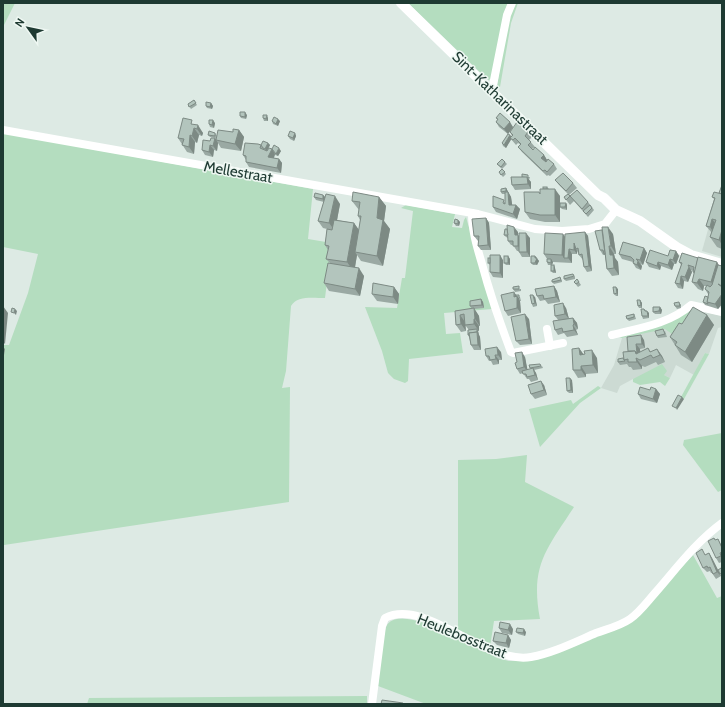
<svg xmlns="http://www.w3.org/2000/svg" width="725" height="707" viewBox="0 0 725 707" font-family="Cabin,sans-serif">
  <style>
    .built { fill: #ccdad3 }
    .green { fill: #b4ddbf }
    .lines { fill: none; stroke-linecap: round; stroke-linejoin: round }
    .minor { stroke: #fff; stroke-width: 8 }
    .tertiary { stroke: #fff; stroke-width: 10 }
    .wall { fill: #9aa9a3 }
    .shaded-wall { fill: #7d8a84 }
    .building { fill: #b3c5bd; stroke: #7d8a84 }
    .labels { text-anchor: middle; stroke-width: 3; stroke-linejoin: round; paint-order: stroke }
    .street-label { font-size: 15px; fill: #1e3a32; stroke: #eef7f2 }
  </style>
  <rect width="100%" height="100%" fill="#ddeae4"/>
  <g class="built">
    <polygon points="722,197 722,257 702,251 714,208"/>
    <polygon points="698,310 722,316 722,327 718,328 709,354 705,353 694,375 676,365 670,378 664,375 633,379 620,386 617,393 601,388 614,365 622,338 665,328"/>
  </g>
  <g class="green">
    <polygon points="3,3 15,3 3,27"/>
    <polygon points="408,3 509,3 505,10 491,79 488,80"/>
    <polygon points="514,3 518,3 511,23 500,87 497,87 506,28"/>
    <path d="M3,133L313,189L308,239L332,243L325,298C314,298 297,295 291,306L286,371L282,388L290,387L289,502L4,545L3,599V345H9L28,293L38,254L3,247Z"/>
    <polygon points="406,205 455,214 452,227 462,228 464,220 466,217 492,309 444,313 446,334 460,333 463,353 409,359 408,381 405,383 394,379 388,373 382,351 365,307 397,308 402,278 405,278 413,211 401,208"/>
    <polygon points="693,307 687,321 672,334 665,329 622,338 619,337"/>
    <polygon points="705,353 709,354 684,399 681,397"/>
    <polygon points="662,364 667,371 664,375 670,378 665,386 660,382 640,385 633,382 633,379"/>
    <polygon points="598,386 601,388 580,403 540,447 529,409 571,400 573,404"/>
    <polygon points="722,433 722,490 718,492 683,445 684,440"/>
    <path d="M527,455L525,482L574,507C546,550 530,566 540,619L494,621L490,647L458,630V460L496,459Z"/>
    <path d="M693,555L717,598L722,596V704H426L378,686C380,672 381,636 387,625C401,602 480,648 497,658L509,661H524L545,656L628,624Z"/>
    <polygon points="367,696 367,704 87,704 89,698"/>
  </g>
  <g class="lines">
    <g class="minor">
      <polyline points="490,88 493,85 507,15 512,3"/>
      <polyline points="3,130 478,214 535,229 562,231 589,229 605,224 616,210"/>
      <path d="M472,213C472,231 477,247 482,264C490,294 500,323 511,352L513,353L563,343"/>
      <polyline points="547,329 550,346"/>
      <path d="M612,335C640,328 669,324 691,305L722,312"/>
      <path d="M372,704L382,626L385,618C426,597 484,665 531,657C553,653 575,642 596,633C607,629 620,626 630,619C640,612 647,602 655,593C676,569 696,542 722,523"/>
    </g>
    <polyline class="tertiary" points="401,3 598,195 604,198 616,210 640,221 678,248 691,255 722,264"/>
  </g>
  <g class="wall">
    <polygon points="194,100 197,105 191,109 188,104"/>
    <polygon points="211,103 213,106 212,109 207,108 206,106"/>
    <polygon points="247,115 246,119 241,118 240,116"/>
    <polygon points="263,118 268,118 268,121 264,121"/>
    <polygon points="496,118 513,127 528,132 532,137 529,140 535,147 532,149 544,155 547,160 554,164 557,169 550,176 548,175 547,176 522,152 518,147 521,145 518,143 516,145 511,139 506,148 503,146 502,143 510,135 512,137 512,136 510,132 513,128 508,134 499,127 496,122 498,120"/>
    <polygon points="272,121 280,121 278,126 273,124"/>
    <polygon points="215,123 214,128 210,127 209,124"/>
    <polygon points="195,125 203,133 202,136 199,135 197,143 195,142 194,154 187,152 178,138"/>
    <polygon points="239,130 244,137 241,151 221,148 218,143 217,151 214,150 213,157 205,155 202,150 210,141 215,138 216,140"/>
    <polygon points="215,133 217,136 216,138 210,137 208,135"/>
    <polygon points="295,133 296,136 294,141 290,139 288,136"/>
    <polygon points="268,143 270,145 267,151 272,149 281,151 278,156 275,155 274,158 279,159 282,163 281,173 249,167 246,162 246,160 243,155 261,145"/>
    <polygon points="505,162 507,164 502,169 506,174 503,177 499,172 502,169 497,164"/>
    <polygon points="511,177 530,177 529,180 531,182 531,189 515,190 512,185"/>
    <polygon points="555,180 573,183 577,188 569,195 588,202 594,210 588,217 574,201 570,205 564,197 568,194 559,185"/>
    <polygon points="722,185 722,249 717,247 710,237 712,233 706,226 714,199 712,197 719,193"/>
    <polygon points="547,187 549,189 560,196 560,206 566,203 567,205 567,210 562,209 560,207 560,222 545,222 530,219 525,212 543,189"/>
    <polygon points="506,188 511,197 512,205 516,205 520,209 517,219 496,212 493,207 505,202 505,194 502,194 501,192"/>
    <polygon points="323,195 325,197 340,204 337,220 354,223 359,230 360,220 358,216 359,210 352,201 379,197 386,206 384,221 390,229 383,266 361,261 357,255 355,268 364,276 360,296 329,291 324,283 330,263 326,259 328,250 325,245 327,229 323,228 318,221 324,202 316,200 314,197"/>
    <polygon points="486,218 489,223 491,250 481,250 478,246 478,241 474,236"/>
    <polygon points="458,220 460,222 459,226 456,226 454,223"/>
    <polygon points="518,232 518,235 519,237 530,238 530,257 522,257 519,252 519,251 517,251 513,245 511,245 508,241 508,238 506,237 504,235"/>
    <polygon points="585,232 588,236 592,271 587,272 584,267 583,260 579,255 577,251 577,254 572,254 572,263 553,262 552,265 548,265 547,262 547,259 544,254 565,237"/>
    <polygon points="613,234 616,254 614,254 615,258 618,262 619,275 612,276 607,269 605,256 605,255 603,255 600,250"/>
    <polygon points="644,248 647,253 643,265 640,264 642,266 641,270 636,268 633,263 633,262 622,259 619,254"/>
    <polygon points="676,251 679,256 676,264 674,264 672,270 661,266 660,270 649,267 646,262 668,256"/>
    <polygon points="508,256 510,259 510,265 506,265 504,263"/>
    <polygon points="535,256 539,261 537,265 533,265 531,263"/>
    <polygon points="698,258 717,262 718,265 722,266 722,304 718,309 705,305 703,302 708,297 708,294 705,289 706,286 704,286 703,291 698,289 692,282 694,274 693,272 693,271 691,270 692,272 688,282 684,281 683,289 678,288 675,283 681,265 679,262"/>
    <polygon points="503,260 503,278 493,277 490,272 490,265 488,263"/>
    <polygon points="554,265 555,268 556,273 553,273 551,271"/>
    <polygon points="575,276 575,279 566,281 564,279"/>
    <polygon points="577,279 581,285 578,287 574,282"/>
    <polygon points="552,280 562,280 562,282 554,284 552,282"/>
    <polygon points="554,286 557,291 560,302 548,304 545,300 540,301 537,296"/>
    <polygon points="394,287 399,294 398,304 377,301 372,294"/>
    <polygon points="513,289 521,289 521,291 515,292"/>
    <polygon points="618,289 618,296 616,296 614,294"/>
    <polygon points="514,292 516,295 520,297 521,301 520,301 521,313 508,316 505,311"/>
    <polygon points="535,297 537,306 533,307 532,304"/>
    <polygon points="481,299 483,302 484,308 474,309 479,316 480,326 479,326 479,331 478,331 479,335 480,337 481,350 474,350 471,345 469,337 468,335 469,330 465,325 465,322 466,331 461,332 456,325 455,311 472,309 470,306"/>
    <polygon points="640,300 642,303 642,308 639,308 638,306"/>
    <polygon points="681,304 681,308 677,309 675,306"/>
    <polygon points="660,307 662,310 661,314 655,314 653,312"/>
    <polygon points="566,308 569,319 563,320 573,318 577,323 578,329 576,330 578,335 567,337 564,333 558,335 555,330 559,321 555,316"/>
    <polygon points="644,309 649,313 649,318 643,319 642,316"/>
    <polygon points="634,314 635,316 636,319 629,321 627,319"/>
    <polygon points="707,315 714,325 692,362 681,355 670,337 682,324"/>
    <polygon points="529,319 532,344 520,345 516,341"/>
    <polygon points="665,331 667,337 658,338 657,336"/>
    <polygon points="627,337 644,340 645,348 640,349 640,352 648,348 651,352 657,349 662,356 665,362 658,365 656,362 645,367 642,366 642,369 633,370 631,367 629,367 627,364 620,365 618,362 623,358 628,351"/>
    <polygon points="579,348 583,354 597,358 598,373 586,374 586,377 578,378 573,370"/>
    <polygon points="501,352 502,360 499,360 499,364 493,365 491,361 489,361 486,356"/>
    <polygon points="525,357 527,370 531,369 530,368 542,366 543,368 534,370 536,373 538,380 531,382 529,379 527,379 523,373 520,374 517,369"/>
    <polygon points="572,380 573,393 569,393 567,391"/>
    <polygon points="544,385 547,395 535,399 531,394"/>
    <polygon points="656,389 660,394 657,403 641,399 638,394"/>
    <polygon points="718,539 722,546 722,562 719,563 716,558 715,540"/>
    <polygon points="709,553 712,558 721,576 716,579 712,573 711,573 710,571 707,572 703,568 706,554"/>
    <polygon points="499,628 513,629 512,635 502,633"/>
    <polygon points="516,632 526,632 525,636 518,634"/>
    <polygon points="508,635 511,640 509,648 497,645 493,641"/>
  </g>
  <g class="shaded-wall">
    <polygon points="211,103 213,106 212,109 210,107"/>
    <polygon points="245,112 247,115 246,119 245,117"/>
    <polygon points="267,115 268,118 268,121 266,119"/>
    <polygon points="278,119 280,121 278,126 276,124"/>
    <polygon points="213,120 215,123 214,128 212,125"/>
    <polygon points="510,122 513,127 508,134 504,129"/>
    <polygon points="198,125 203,133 202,136 197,129"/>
    <polygon points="194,128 199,135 197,143 192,136"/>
    <polygon points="239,130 244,137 241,151 235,144"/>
    <polygon points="295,133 296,136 294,141 293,138"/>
    <polygon points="190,135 195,142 194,154 189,147"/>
    <polygon points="510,135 512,138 506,148 504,145"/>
    <polygon points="215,138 218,143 217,151 213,146"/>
    <polygon points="268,143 270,145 267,151 265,149"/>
    <polygon points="210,145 214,150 213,157 209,152"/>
    <polygon points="279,148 281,151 278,156 276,154"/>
    <polygon points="272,149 275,154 272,162 268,157"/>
    <polygon points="544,155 547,160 545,163 541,158"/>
    <polygon points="279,159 282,163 281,173 277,168"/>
    <polygon points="527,177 531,182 531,189 528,184"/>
    <polygon points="506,188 511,197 513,210 509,205 508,193 506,191"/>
    <polygon points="555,189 560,196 560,222 555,215"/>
    <polygon points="323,195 325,197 324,202 323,199"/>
    <polygon points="335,196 340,204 335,231 329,223"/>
    <polygon points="379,197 386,206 384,221 390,229 383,266 377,256 377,218"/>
    <polygon points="566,203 567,205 567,210 565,207"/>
    <polygon points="516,205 520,209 517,219 513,214"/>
    <polygon points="486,218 489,223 491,250 488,245"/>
    <polygon points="712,219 719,228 716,236 710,227"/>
    <polygon points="458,220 460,222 459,226 458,224"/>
    <polygon points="354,223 361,233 355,252 357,255 354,272 347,262"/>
    <polygon points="514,227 518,232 518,237 518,235 521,240 521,251 518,246 515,235"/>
    <polygon points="608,227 613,234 616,254 611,246"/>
    <polygon points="722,230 722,245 719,240"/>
    <polygon points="585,232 588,236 592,271 589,266"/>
    <polygon points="526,233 530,238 530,257 527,252"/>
    <polygon points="563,234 568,241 564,258 567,263 562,255"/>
    <polygon points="574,243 576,249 577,251 577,254 574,250"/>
    <polygon points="609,246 614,254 615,258 618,262 619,275 614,268 610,255"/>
    <polygon points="644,248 647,253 643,265 640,260"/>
    <polygon points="569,249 572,254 572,263 568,258"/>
    <polygon points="676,251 679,256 676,264 673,260"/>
    <polygon points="500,255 503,260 503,278 500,273"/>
    <polygon points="508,256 510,259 510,265 508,263"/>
    <polygon points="535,256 539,261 537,265 535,263"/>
    <polygon points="551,259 553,262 552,265 551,263"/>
    <polygon points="670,259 674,264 672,270 668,265"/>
    <polygon points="638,261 642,266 641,270 637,265"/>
    <polygon points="658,262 661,266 660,270 657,266"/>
    <polygon points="717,262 722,270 716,289 711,282"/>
    <polygon points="554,265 555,268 556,273 554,271"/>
    <polygon points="688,265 692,272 688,282 685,277"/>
    <polygon points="359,268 364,276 360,296 355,289"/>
    <polygon points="681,276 684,281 683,289 680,284"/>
    <polygon points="699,279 704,286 703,291 697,283"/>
    <polygon points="554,286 557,291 560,302 556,297"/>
    <polygon points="394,287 399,294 398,304 393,297"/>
    <polygon points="616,287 618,289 618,296 617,293"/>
    <polygon points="514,292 520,301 521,313 517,308"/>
    <polygon points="722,294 722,304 718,309 715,304"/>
    <polygon points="533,295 535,297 537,306 535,303"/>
    <polygon points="481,299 483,302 484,308 482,305"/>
    <polygon points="640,300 642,303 642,308 641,305"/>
    <polygon points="563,303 566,308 569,319 565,314"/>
    <polygon points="3,306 8,313 5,344 3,342"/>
    <polygon points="660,307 662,310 661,314 659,311"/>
    <polygon points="474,308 479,316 480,326 475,319"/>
    <polygon points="15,309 17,311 16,315 14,313"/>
    <polygon points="647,311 649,313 649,318 648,316"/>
    <polygon points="525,314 529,319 532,344 529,339"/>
    <polygon points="460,315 465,322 466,331 461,324"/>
    <polygon points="707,315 714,325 692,362 685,352"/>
    <polygon points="573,318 577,323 578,329 574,324"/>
    <polygon points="474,319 479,326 479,331 474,324"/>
    <polygon points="573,325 576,330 578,335 574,330"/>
    <polygon points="477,329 478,331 479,335 480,337 481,350 478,345"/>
    <polygon points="641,335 644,340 645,348 642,344"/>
    <polygon points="636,344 640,349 641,360 636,354 635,351"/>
    <polygon points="3,347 5,349 4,355 3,354"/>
    <polygon points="497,347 501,352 502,360 498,355"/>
    <polygon points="579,348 584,355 580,355"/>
    <polygon points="657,349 662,356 665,362 660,355"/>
    <polygon points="592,350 597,358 598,373 593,365"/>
    <polygon points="522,352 525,357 528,372 524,367"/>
    <polygon points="495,355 499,360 499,364 496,359"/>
    <polygon points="636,358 642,366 642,369 637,362"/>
    <polygon points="581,366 586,374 586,377 581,370"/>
    <polygon points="533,368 536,373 538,380 535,375"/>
    <polygon points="570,378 572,380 573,393 571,390"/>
    <polygon points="541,381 544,385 547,395 544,390"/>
    <polygon points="656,389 660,394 657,403 653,399"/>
    <polygon points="682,397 684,399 677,410 676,408"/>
    <polygon points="709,553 712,558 721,576 717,572"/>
    <polygon points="510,624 513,629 512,635 508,630"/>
    <polygon points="524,629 526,632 525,636 523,633"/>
    <polygon points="508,635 511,640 509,648 506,643"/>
  </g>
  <g class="building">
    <polygon points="194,100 196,103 189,107 188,104"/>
    <polygon points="206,102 211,103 210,107 206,106"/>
    <polygon points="240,112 245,112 245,117 240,116"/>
    <polygon points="500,113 510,122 504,129 496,122 498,119 496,118"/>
    <polygon points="263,115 267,115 266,119 263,118"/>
    <polygon points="274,117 278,119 276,124 272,121"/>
    <polygon points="183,118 192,120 191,124 198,125 197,129 194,128 192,136 190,135 189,147 182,145 184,139 178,138"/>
    <polygon points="209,120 213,120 212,125 209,124"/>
    <polygon points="517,122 528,132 525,136 531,142 528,145 533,150 535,147 544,155 541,158 546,162 548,159 554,164 547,172 545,170 543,171 518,147 521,144 515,138 513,140 510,138 513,135 510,132"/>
    <polygon points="233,129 239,130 235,144 216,140 218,130 233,132"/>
    <polygon points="209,131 215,133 215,136 208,135"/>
    <polygon points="290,131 295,133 293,138 288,136"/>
    <polygon points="508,134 510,135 504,145 502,143"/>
    <polygon points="211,138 215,138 213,146 210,145 209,152 202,150 203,140 210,141"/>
    <polygon points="263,141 268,143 265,149 263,148 261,145"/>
    <polygon points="245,143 258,144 261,145 260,148 267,151 269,148 272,149 268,157 279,159 277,168 246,162 246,156 243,155"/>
    <polygon points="274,145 279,148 276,154 272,149"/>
    <polygon points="502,159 505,162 501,167 497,164"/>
    <polygon points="502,169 505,172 501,175 499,172"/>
    <polygon points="563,173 573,183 566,191 555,180"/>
    <polygon points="522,174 528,175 528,178 522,177"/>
    <polygon points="511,177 527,177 528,184 512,185"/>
    <polygon points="722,185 722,194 719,193"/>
    <rect x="543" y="187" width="4" height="2"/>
    <polygon points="506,188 506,191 501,192 501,189"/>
    <polygon points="540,189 555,189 555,215 540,215 525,212 524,192 539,192 540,194"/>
    <polygon points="577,190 588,202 582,209 570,196 566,200 564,197 568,194 570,196"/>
    <polygon points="353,192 379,197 377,218 383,220 377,256 355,252 361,216 358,216 360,202 352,201"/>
    <polygon points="505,192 508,192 509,205 516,205 513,214 493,207 493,196 504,200 503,203 505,204"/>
    <polygon points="714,192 722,194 722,230 719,240 710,237 716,220 712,219 710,227 706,226 715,198 712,197"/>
    <polygon points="315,193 323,195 323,199 314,197"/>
    <polygon points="326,194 335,196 329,223 318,221"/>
    <polygon points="560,203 566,203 565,207 560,207"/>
    <polygon points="590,205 592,208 586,214 583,211"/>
    <polygon points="486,218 488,245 478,246 479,236 474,236 472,219"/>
    <polygon points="455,219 458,220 458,224 454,223"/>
    <polygon points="334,220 354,223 347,262 326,259 329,246 325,245 327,229 332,230"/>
    <polygon points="507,225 514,227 515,235 518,235 518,246 513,246 513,241 508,241"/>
    <polygon points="602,227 608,227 611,246 609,246 610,255 613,255 614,268 607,269"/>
    <polygon points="505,229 507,229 508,235 504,235"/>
    <polygon points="602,230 605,254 604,254 603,250 600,250 595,231"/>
    <polygon points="585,232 589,266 584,267 582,254 579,255 578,248 576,249 574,243 574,250 569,249 568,258 564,258 565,234"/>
    <polygon points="519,233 526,233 527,252 519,252"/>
    <polygon points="545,233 563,234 562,255 544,254"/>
    <polygon points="623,242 644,248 640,260 636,259 638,261 637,265 633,263 634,260 631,257 619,254"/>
    <polygon points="650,250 668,256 670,250 676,251 673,260 670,259 668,265 658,262 657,266 646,262"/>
    <polygon points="682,253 698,258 695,272 693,272 694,267 688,265 689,267 685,277 681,276 680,284 675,283 682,263 679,262"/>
    <polygon points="490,255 500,255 500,273 490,272"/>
    <rect x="504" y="256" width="4" height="7"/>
    <polygon points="531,256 535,256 535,258 537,258 535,263 531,263"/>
    <polygon points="698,257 717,262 711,282 699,279 697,283 692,282"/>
    <rect x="488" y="258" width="2" height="5"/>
    <polygon points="547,259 551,259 551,263 547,262"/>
    <polygon points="328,263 359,268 355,289 324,283"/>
    <rect x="551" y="265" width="3" height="6"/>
    <polygon points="718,265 722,266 722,286 718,284 722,287 722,294 715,304 707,302 709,292 705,289 707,285 710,287 712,285"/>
    <polygon points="573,274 574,276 564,279 564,276"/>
    <polygon points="560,277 561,280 552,282 552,280"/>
    <polygon points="577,279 579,282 576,284 574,282"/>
    <polygon points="373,283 394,287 393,297 372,294"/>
    <polygon points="519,286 519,289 513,289 513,287"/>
    <polygon points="554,286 556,297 544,299 543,295 537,296 535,289"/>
    <polygon points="613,287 616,287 617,293 614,294"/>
    <polygon points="514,292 514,297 517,296 517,308 505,311 501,295"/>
    <polygon points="515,295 519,295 519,298 518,299 517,296 516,296"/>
    <polygon points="530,295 533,295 535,303 532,304"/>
    <polygon points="705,296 708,297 707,302 708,304 703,302"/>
    <polygon points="481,299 482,305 470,306 470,301"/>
    <polygon points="637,300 640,300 641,305 638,306"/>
    <polygon points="679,302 680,306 675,306 674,303"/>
    <polygon points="563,303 565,314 555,316 554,305"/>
    <polygon points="653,307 660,307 659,311 653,312"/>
    <polygon points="693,307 707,315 685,352 675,345 677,342 670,337 679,323 682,324"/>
    <polygon points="12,308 15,309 14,313 11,312"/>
    <polygon points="474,308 475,319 474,319 474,324 465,325 464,314 460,315 461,324 456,325 455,311"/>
    <polygon points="641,309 644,309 645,311 647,311 648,316 642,316"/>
    <polygon points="525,314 529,339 516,341 511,317"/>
    <polygon points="634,314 634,317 627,319 626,316"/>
    <polygon points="573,318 574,324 573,325 574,330 563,332 562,328 555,330 553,321"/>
    <polygon points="477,329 477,332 469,333 469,335 468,335 468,330"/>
    <polygon points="663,329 665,334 657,336 655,331"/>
    <polygon points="477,332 478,345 471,345 469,333"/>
    <polygon points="641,335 642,344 636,344 637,353 635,351 628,351 627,337"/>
    <polygon points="497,347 498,355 495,355 496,359 490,360 489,356 486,356 485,349"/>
    <polygon points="579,348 580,355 585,354 584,351 592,350 593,365 581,366 581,370 573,370 572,349"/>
    <polygon points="648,348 650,352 657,349 660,355 653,358 651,355 640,360 636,358 637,362 628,362 628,359 624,360 623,352 635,351 636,354"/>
    <polygon points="522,352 524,367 517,369 515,363 517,362 515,353"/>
    <polygon points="623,358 624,360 625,361 618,362 618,359"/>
    <polygon points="540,364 541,366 530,368 529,365"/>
    <polygon points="533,368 535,375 527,377 526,374 523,374 522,371"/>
    <polygon points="566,378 570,378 571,390 567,391"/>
    <polygon points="541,381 544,390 531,394 528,385"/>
    <polygon points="640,387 650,390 651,387 656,389 653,399 638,394"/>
    <polygon points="678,395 682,397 676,408 672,406"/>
    <polygon points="714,538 715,540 718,539 722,548 722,552 720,553 721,556 716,558 708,541"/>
    <polygon points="702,549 705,555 709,553 717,572 713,574 710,567 708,568 707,566 703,568 696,553"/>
    <polygon points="721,568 722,571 722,573 720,574 718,570"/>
    <polygon points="500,622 510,624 508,630 499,628"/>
    <polygon points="517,628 524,629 523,633 516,632"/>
    <polygon points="495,632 508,635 506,643 493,641"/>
    <polygon points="382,700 403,703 403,704 381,704"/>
  </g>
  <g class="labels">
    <g class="street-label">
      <text transform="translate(500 98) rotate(44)" y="5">Sint-Katharinastraat</text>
      <text transform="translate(238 172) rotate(10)" y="5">Mellestraat</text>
      <text transform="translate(462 636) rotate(22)" y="5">Heulebosstraat</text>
    </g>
  </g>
  <rect width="725" height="707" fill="none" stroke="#1e3a32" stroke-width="8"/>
  <g transform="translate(28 28) rotate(303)" stroke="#eef7f2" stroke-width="3" paint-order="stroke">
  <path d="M0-3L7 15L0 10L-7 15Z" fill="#1e3a32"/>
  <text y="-6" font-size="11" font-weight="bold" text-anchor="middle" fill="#1e3a32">N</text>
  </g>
</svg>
